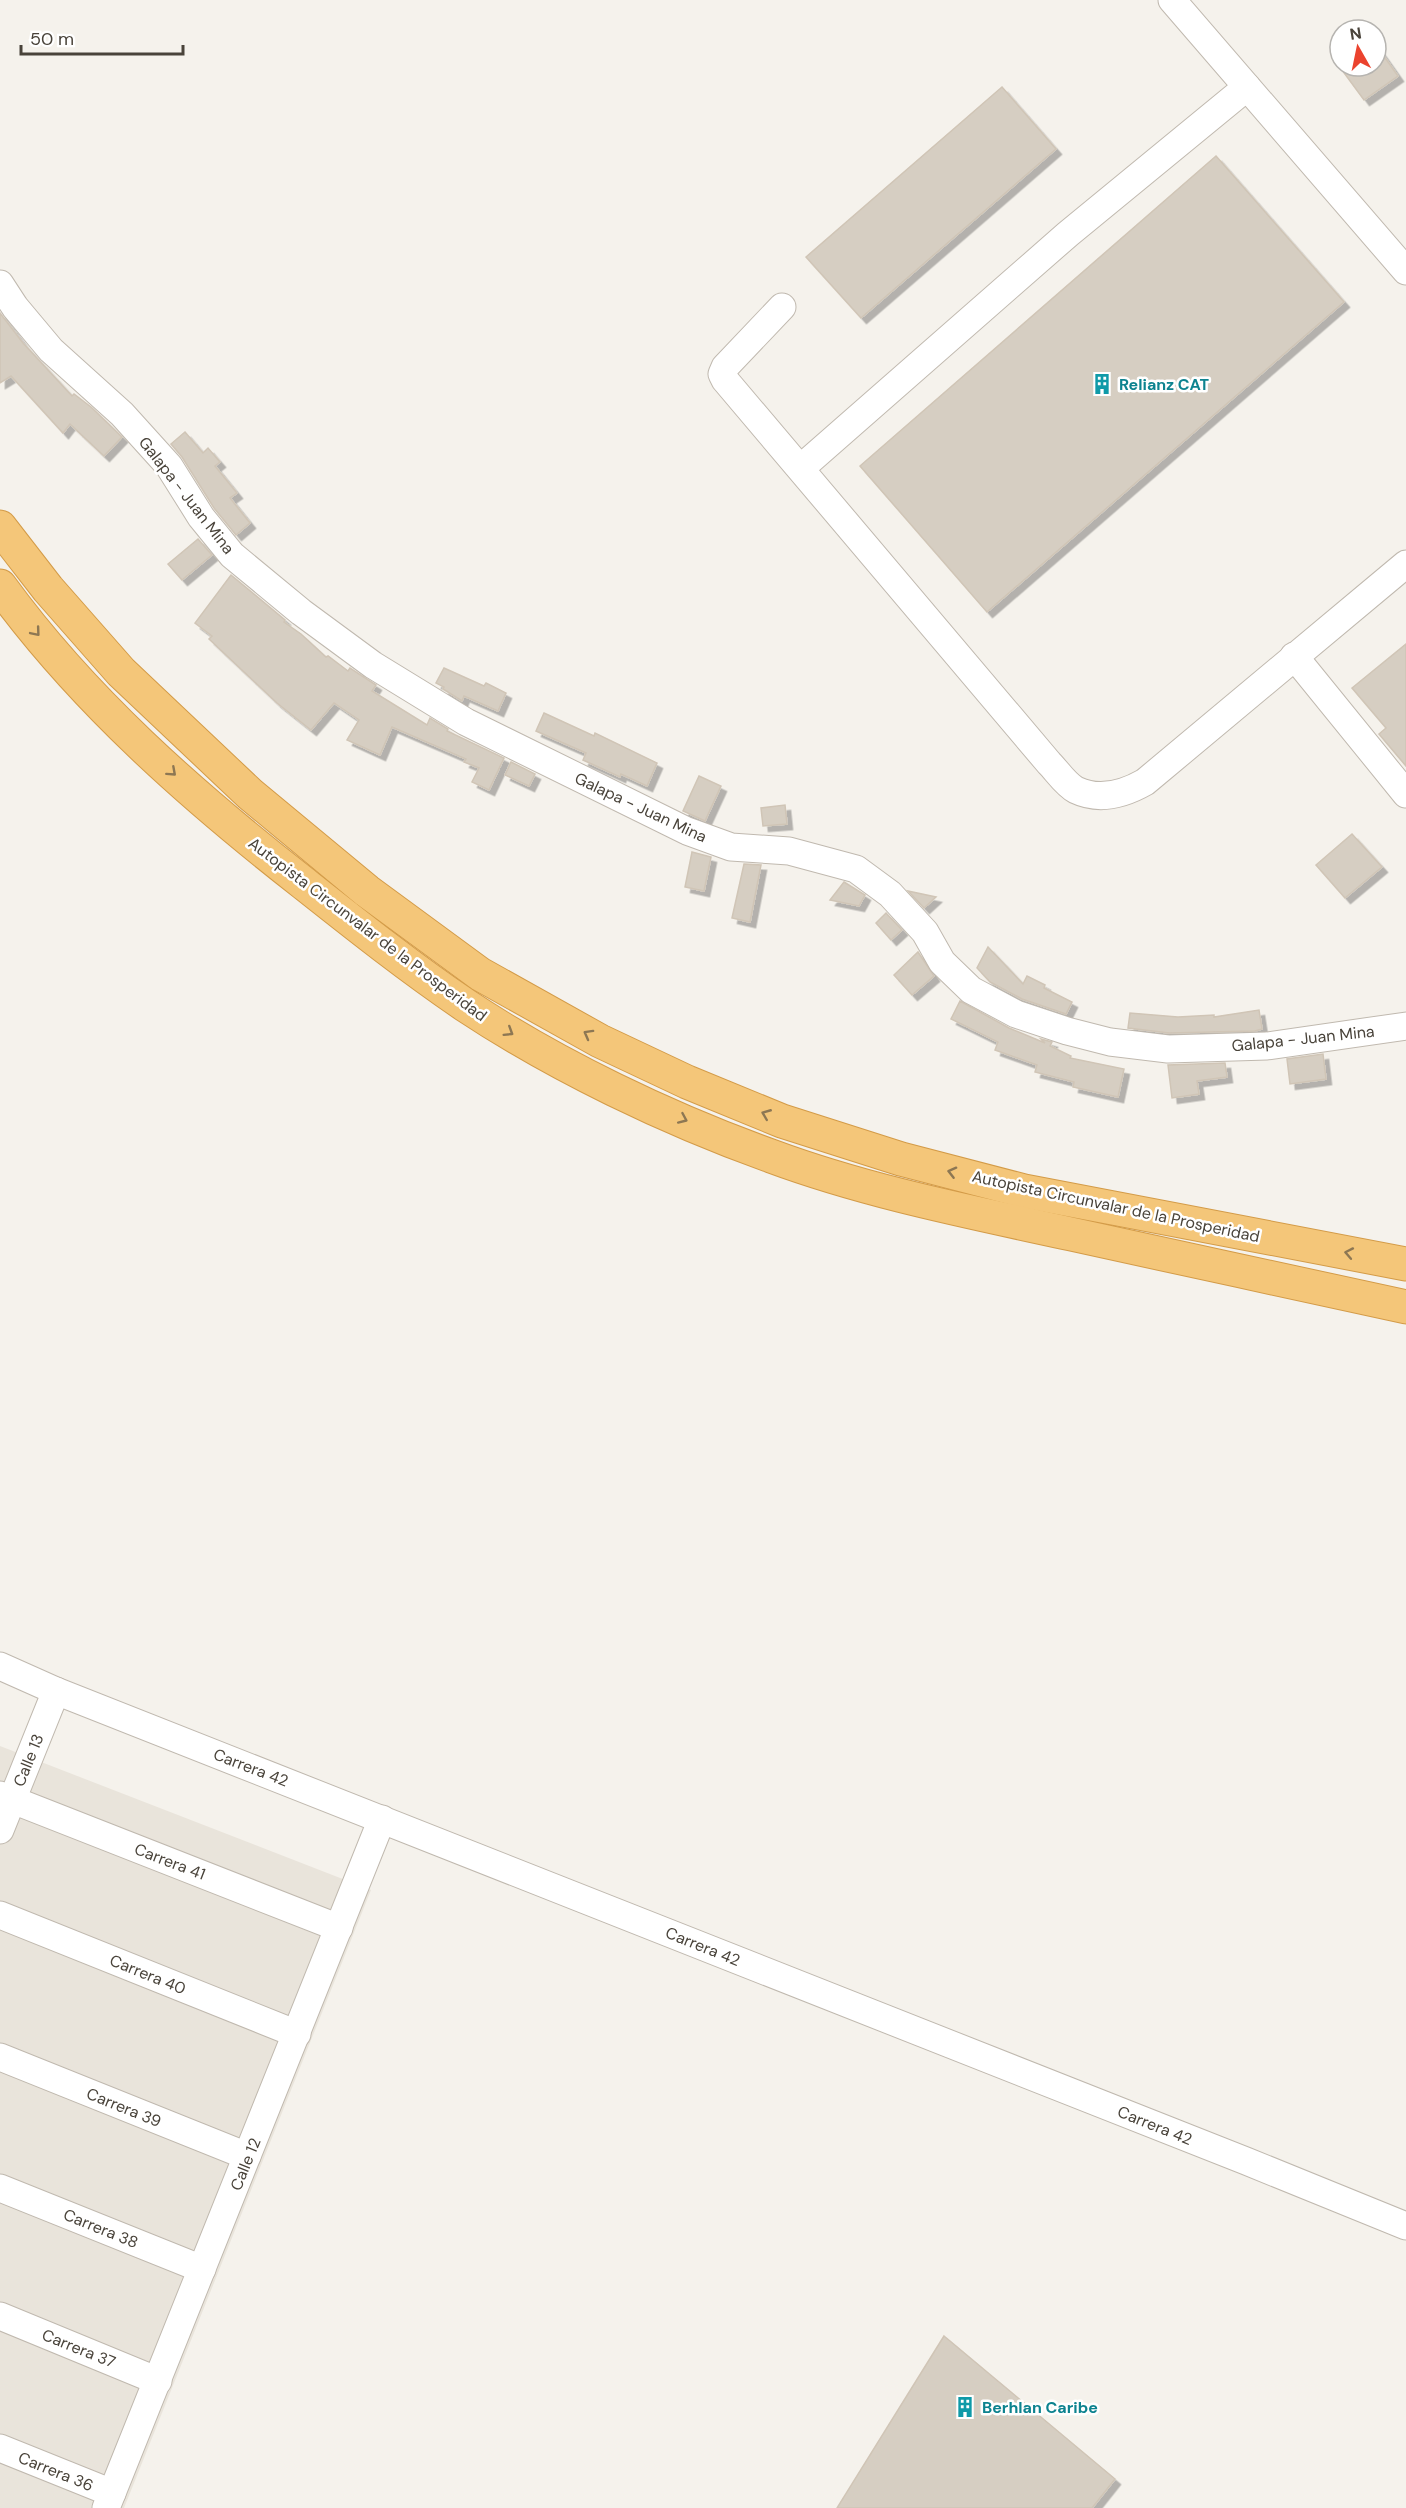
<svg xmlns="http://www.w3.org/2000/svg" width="1406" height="2508" viewBox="0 0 1406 2508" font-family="'DM Sans',sans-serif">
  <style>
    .residential { fill: #e9e4db }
    .building { fill: #d6cec2; stroke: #d0c5b6; stroke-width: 1.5; filter: url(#shadow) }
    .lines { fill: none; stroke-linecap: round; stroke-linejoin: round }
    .minor-casing { stroke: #c0b9af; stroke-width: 29 }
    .highway-casing { stroke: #d39b48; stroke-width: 35 }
    .minor { stroke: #fff; stroke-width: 27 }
    .highway { stroke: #f4c679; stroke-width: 33 }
    .oneway { stroke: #8d7753 }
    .labels { text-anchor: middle; stroke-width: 5; stroke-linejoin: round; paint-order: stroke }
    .culture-label { font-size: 16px; font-weight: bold; fill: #0d838f; stroke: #fff; text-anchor: start }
    .street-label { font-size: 16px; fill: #49433a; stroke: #fff }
  </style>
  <defs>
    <filter id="shadow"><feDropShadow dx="5.5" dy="5.5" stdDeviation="0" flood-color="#0004"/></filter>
  </defs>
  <rect width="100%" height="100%" fill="#f5f2ec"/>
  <polygon class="residential" points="0,1746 371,1890 124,2508 0,2508"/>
  <g class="building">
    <polygon points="1376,45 1398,76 1364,100 1339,66 1376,66"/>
    <polygon points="1002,87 1056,149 861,318 806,257"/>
    <polygon points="1216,156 1344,302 987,612 860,466"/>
    <polygon points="0,313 23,343 72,396 74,394 91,407 122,437 104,456 70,424 63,433 11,376 0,383"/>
    <polygon points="185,432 203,453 208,448 220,462 215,466 237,493 230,498 250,523 236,535 214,508 182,457 171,444"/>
    <polygon points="198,539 212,555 182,580 168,564"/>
    <polygon points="231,575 285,620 284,622 301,634 326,657 328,656 348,671 350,668 376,685 372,691 427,725 430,718 448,729 447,731 504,758 489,790 472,782 479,768 464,762 466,759 392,727 380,755 347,740 359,720 334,703 311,730 277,703 209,639 212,636 195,623"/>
    <polygon points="1406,644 1406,766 1379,734 1386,728 1352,688"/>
    <polygon points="444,668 484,686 486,683 506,693 498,711 464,696 462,701 443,689 444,687 436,683"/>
    <polygon points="544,713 594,736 595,733 657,763 647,786 621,774 620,777 583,760 586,753 536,731"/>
    <polygon points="511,762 535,774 529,786 505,775"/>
    <polygon points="699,776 721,786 705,821 683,811"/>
    <polygon points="785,805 787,824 763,826 761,808"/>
    <polygon points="1352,834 1382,867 1345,898 1316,865"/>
    <polygon points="692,852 711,857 704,891 685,887"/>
    <polygon points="744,864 761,865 750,922 732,918"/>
    <polygon points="844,882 865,895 859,906 830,900"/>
    <polygon points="908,891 936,897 924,908"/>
    <polygon points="886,913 902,930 891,940 876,923"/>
    <polygon points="988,947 1023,984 1027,976 1045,985 1044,988 1072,1002 1066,1014 1022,999 990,982 977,968"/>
    <polygon points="918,952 934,976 912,995 894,975"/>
    <polygon points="960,1001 1009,1028 1045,1043 1041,1039 1052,1042 1050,1046 1071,1056 1070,1058 1124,1069 1118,1097 1073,1087 1074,1082 1035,1072 1037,1065 995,1050 998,1042 951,1019"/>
    <polygon points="1259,1010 1262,1029 1255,1031 1169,1033 1128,1028 1130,1013 1178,1017 1214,1015 1214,1017"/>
    <polygon points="1323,1054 1326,1079 1290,1084 1287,1059"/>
    <polygon points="1225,1063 1227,1077 1197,1081 1199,1094 1172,1098 1168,1065"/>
    <polygon points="944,2336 1115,2479 1092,2508 837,2508"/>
  </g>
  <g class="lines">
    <defs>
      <g id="minor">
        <polyline points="1172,0 1406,271"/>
        <polyline points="0,284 15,307 51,350 122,414 169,466 201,517 232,555 301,612 373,665 466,722 687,831 731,847 789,851 856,869 890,894 925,932 942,962 971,990 1016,1014 1067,1031 1110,1042 1168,1049 1267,1046 1406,1026"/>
        <path d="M782,307L725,367L722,374L725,380L1049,763C1057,771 1066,785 1076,790C1099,801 1124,794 1145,782L1406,564"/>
        <polyline points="801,468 1068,234 1247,87"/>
        <polyline points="1294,656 1406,794"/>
        <polyline points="0,1666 56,1691 1246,2161 1406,2226"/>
        <polyline points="0,1795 339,1928"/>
        <polyline points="0,1830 56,1691"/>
        <polyline points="0,1915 297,2034"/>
        <polyline points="0,2057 247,2156"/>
        <polyline points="0,2188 202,2269"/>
        <polyline points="0,2316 158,2381"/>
        <polyline points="0,2448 112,2493"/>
        <polyline points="106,2508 382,1819"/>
      </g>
      <g id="highway">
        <polyline points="0,527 48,589 121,672 250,794 367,891 480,974 600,1041 687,1082 782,1121 901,1159 1024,1191 1406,1264"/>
        <path d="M0,586C83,700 191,795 302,882C355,924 409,967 465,1005C557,1066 668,1119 771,1156C868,1192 971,1212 1071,1234C1183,1258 1294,1283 1406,1307"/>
      </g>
    </defs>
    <use href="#minor" class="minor-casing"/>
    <use href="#highway" class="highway-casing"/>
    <use href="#minor" class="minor"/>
    <use href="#highway" class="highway"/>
  </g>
  <defs><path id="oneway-chevron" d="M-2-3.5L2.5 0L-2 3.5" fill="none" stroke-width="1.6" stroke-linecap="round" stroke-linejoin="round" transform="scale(1.5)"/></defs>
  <g class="oneway">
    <use href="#oneway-chevron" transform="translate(36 632) rotate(50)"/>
    <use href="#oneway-chevron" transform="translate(172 772) rotate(42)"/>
    <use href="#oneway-chevron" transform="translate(509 1032) rotate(32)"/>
    <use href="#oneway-chevron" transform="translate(588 1034) rotate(-151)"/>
    <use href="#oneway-chevron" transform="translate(766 1114) rotate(-158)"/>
    <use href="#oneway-chevron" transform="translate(683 1119) rotate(24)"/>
    <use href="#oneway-chevron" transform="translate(952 1172) rotate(-166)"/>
    <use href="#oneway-chevron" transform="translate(1349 1253) rotate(-169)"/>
  </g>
  <defs>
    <symbol id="building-bare" viewBox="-9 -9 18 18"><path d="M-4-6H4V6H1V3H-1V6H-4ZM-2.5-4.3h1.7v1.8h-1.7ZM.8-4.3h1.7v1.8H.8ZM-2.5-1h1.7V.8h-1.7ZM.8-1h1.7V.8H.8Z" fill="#0f9aa8" stroke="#fff" stroke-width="2.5" paint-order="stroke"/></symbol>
  </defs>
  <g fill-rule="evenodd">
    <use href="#building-bare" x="1087" y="369" width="30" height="30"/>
    <use href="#building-bare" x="950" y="2392" width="30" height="30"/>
  </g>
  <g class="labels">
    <g class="culture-label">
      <text x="1119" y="390">Relianz CAT</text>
      <text x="982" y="2413">Berhlan Caribe</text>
    </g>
    <g class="street-label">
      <text transform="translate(187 495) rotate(52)" y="6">Galapa - Juan Mina</text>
      <text transform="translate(641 807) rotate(25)" y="6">Galapa - Juan Mina</text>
      <text transform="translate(368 929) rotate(37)" y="6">Autopista Circunvalar de la Prosperidad</text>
      <text transform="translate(1303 1038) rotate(-6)" y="6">Galapa - Juan Mina</text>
      <text transform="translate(1116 1206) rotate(12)" y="6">Autopista Circunvalar de la Prosperidad</text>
      <text transform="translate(28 1760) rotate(-68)" y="6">Calle 13</text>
      <text transform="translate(251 1767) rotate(21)" y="6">Carrera 42</text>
      <text transform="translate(170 1861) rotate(21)" y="6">Carrera 41</text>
      <text transform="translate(703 1946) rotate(22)" y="6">Carrera 42</text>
      <text transform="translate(148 1974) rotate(22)" y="6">Carrera 40</text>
      <text transform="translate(124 2107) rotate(22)" y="6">Carrera 39</text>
      <text transform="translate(1155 2125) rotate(22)" y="6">Carrera 42</text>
      <text transform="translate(245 2164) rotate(-68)" y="6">Calle 12</text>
      <text transform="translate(101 2228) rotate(22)" y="6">Carrera 38</text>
      <text transform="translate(79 2348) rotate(22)" y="6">Carrera 37</text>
      <text transform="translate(56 2471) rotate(22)" y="6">Carrera 36</text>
    </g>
  </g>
  <g transform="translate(1358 48) rotate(351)"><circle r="28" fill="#ffffff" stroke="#b6b4b0" stroke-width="1.5"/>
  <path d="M0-4.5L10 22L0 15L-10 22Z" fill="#eb432e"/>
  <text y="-9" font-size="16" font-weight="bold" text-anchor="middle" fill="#49433a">N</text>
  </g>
  <path d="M21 45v9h162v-9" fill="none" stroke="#49433a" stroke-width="3"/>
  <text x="30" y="45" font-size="18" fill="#49433a" stroke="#ffffff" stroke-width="4.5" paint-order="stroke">50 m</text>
</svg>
